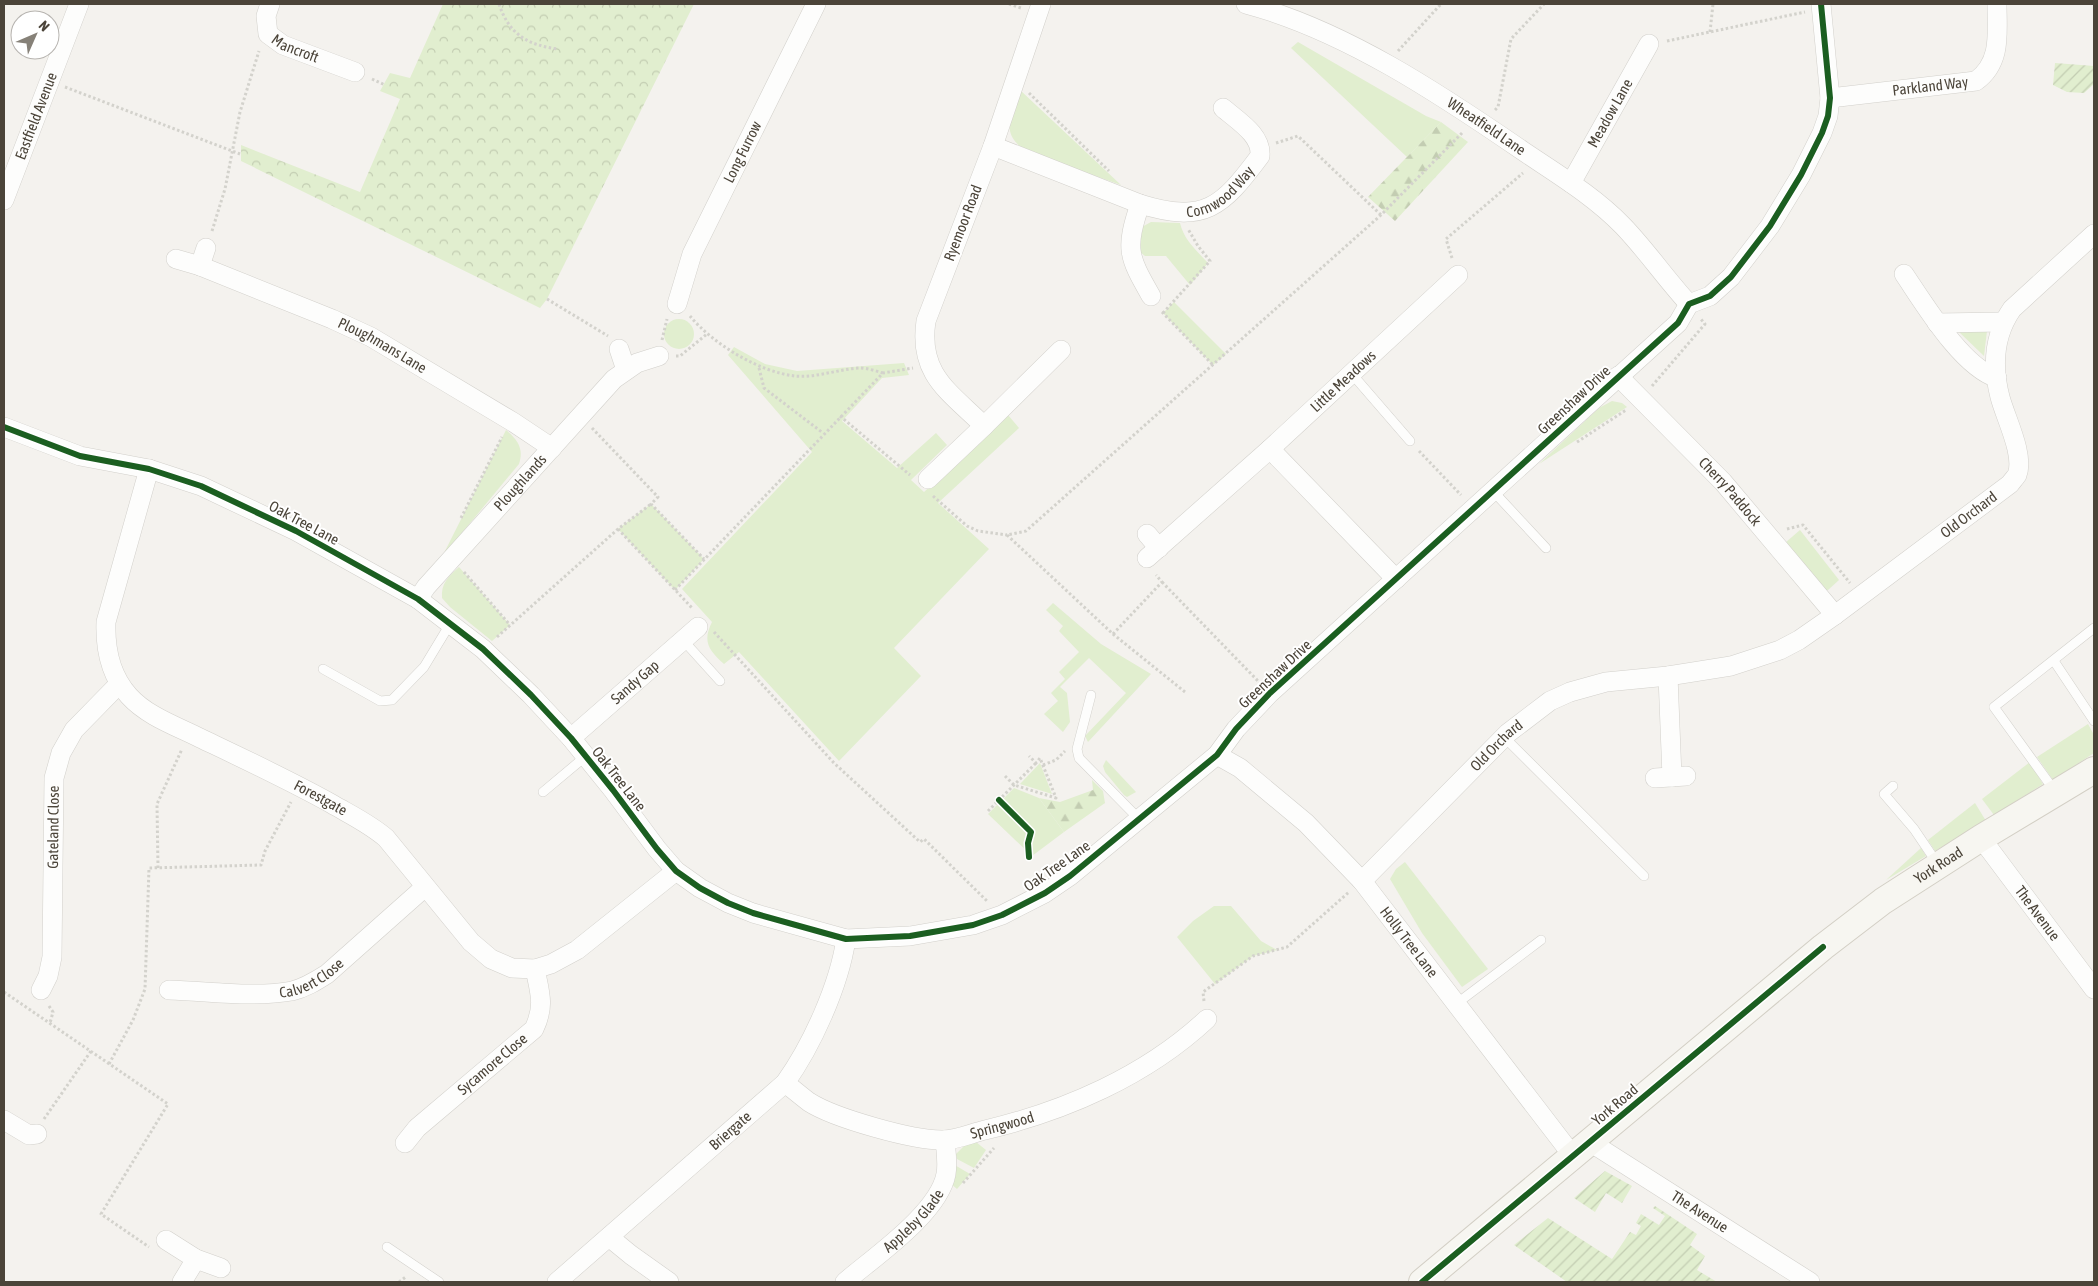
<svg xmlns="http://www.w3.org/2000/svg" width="2098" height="1286" viewBox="0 0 2098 1286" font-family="'Asap Condensed',sans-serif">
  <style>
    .grass { fill: #e1eecf }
    .forest { fill: url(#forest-firs) }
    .park { fill: url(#park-crowns) }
    .garden { fill: url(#garden-furrows) }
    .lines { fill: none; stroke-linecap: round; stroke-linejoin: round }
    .lane-casing { stroke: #d2d0cb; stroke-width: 10 }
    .street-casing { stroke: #d2d0cb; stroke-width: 20 }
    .secondary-casing { stroke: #d3cfc5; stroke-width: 28 }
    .path { stroke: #d3d2cc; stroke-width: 3; stroke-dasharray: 2.5 2.5; stroke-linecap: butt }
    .lane { stroke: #fdfdfc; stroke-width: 9 }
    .street { stroke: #fdfdfc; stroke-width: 19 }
    .secondary { stroke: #f7f6f1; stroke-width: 26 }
    .cycleway-casing { stroke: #fff; stroke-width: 9 }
    .cycleway { stroke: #1b5e20; stroke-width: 6 }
    .labels { text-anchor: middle; stroke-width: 4; stroke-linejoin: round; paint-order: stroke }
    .street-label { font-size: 15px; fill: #4b4439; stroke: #fff }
  </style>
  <defs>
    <pattern id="forest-firs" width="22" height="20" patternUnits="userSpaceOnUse" patternTransform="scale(1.25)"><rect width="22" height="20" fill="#e1eecf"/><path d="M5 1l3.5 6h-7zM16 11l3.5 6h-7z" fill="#c3cdb2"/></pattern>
    <pattern id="park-crowns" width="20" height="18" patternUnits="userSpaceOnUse" patternTransform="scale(1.25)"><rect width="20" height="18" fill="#e1eecf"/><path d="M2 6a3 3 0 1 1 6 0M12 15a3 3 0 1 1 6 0" fill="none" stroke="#c3cdb2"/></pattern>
    <pattern id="garden-furrows" width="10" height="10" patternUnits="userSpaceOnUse" patternTransform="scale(1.25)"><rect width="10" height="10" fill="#e1eecf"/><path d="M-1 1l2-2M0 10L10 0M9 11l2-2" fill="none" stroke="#c3cdb2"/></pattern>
  </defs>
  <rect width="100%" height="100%" fill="#f4f2ee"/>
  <g class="grass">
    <polygon points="1298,42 1426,116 1441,122 1407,157 1291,48"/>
    <path d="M1020,90L1121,185L1030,153C998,135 1011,118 1020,90Z"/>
    <path d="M1151,222L1180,223C1184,240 1196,250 1208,263L1190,285L1166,256H1145L1140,252V228Z"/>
    <polygon points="1174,302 1226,354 1213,365 1163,313"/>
    <circle cx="679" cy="334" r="15"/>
    <polygon points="1987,331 1984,356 1959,332"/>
    <path d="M734,347L765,364L797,371L904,363L909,375L882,378L842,421L897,468L936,433L947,445L911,480L924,492L1008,415L1019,428L938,503L989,549L894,648L921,676L839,761L739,652L724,664C709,650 702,642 712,622L682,589L812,452L728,355Z"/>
    <polygon points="1612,401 1622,403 1627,407 1539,464 1599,408"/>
    <path d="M506,430C518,440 524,449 519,464L442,557Z"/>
    <polygon points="651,504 704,559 675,590 618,529"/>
    <polygon points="1800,530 1839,580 1828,590 1823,590 1785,543"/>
    <path d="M459,567L510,625L492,641L450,607L442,598C441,583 448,577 459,567Z"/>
    <polygon points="1053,603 1101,644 1151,674 1088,742 1085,736 1126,693 1089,658 1060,687 1067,693 1070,722 1063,732 1044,714 1058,701 1051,693 1065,679 1059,672 1079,652 1059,631 1063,626 1046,610"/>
    <polygon points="2088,724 2094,735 2094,753 2053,780 2037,757"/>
    <polygon points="1106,760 1136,792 1127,797 1124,795 1105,772 1103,766"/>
    <polygon points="2030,762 2043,784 1994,815 1982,799"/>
    <polygon points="1040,763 1052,794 1020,784"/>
    <polygon points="1014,788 1039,798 1064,832 1032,856 988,814"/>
    <polygon points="1975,803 1986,821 1935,851 1928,840"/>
    <polygon points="1921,848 1926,856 1886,880"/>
    <polygon points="1405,862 1488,969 1462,987 1422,933 1390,879 1396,869"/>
    <polygon points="1214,906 1231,906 1261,941 1277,950 1253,956 1215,984 1177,937 1193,921"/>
    <polygon points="976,1142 986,1150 974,1168 957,1159 956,1154 965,1145"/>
    <polygon points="953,1164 970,1174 957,1189 951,1184"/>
  </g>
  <g class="forest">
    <polygon points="1441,122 1468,142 1395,221 1368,197"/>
    <polygon points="1092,780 1103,791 1105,803 1064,832 1039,798 1060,802 1093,790"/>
  </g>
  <polygon class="park" points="443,4 694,4 547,299 540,308 241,161 241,145 360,192 400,99 380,91 390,73 410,78"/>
  <g class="garden">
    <polygon points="2055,63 2094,66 2094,84 2084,93 2067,92 2053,85"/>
    <polygon points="1605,1171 1632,1186 1622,1203 1606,1193 1595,1212 1574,1198"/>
    <polygon points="1655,1206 1697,1234 1690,1245 1705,1256 1697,1270 1717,1282 1567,1282 1514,1245 1548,1218 1612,1259 1630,1232 1636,1235 1641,1226 1636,1223 1641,1214 1659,1225 1665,1216 1653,1208"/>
  </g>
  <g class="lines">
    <defs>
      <g id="lane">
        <polyline points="1352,374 1410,441"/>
        <polyline points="1493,491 1546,548"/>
        <polyline points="683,640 720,681"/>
        <polyline points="2054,661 2094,721"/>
        <polyline points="323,669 380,701 392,700 424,667 450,624"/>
        <polyline points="1091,695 1077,749 1079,758 1139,819"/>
        <polyline points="1504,737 1644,876"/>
        <polyline points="1893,786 1884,794 1914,829 1937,863"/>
        <polyline points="2054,790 1994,707 2094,628"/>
        <polyline points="543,792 586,756"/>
        <polyline points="1456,1004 1541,940"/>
        <polyline points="387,1247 439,1282"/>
      </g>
      <g id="street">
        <path id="s1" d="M270,4L266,16L268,34L283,45L355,72"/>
        <path d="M1041,4L993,146L926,321C918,375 950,392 984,426L1061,350"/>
        <path id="s2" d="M1246,4C1344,30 1440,94 1523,151C1557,174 1594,196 1623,226C1647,251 1666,279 1689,304"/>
        <path id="s3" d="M1830,98L1976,81C2002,62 1997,33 1997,4"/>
        <path id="s4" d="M993,146L1140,204C1205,224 1222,207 1260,156C1262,135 1238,121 1223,108"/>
        <path id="s5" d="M1571,183L1649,44"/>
        <path id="s6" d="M4,200L79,4"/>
        <path d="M1140,204C1125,249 1128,256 1151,296"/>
        <path id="s7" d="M176,259L200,266L332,319L371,337L513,422L552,448"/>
        <polyline points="200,266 206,248"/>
        <path d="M1904,274C1925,305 1962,367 1997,378"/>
        <path id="s8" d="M677,304L692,254L816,4"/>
        <polyline points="1937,323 2003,322"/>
        <polyline points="619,349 626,370"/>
        <path id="s9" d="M1618,376L1723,482L1835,615"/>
        <polyline points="4,427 80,456 149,469 201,486 296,531 418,599 483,649 531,695 571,738 613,790 657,849 676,871 700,888 728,903 753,913 846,939 910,936 973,925 1002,915 1045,893 1070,876 1217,755 1236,729 1270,693 1678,323 1689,304 1710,296 1731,277 1770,226 1801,175 1822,133 1828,116 1830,98 1821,4"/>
        <polyline points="1270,449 1396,579"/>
        <path id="s10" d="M149,469L106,622C105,649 110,675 129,696C147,716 176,726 200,738C244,759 289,780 332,804C351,815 370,824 386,838L471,942L491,959L512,968L535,969L551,964L577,950L676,871"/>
        <polyline points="928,479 984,426"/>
        <polyline points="1147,534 1159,548"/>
        <path id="s11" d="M1147,558L1270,449L1458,275"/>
        <path id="s12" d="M418,599L426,587L614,379L637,363L659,356"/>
        <polyline points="1668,676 1672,777"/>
        <path id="s13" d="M571,738L698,627"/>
        <path id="s14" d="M1217,755L1240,768L1306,823L1362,881L1573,1156"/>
        <polyline points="1655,778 1686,776"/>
        <path id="s15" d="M1981,838L2094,989"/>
        <path id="s16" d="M1362,881L1508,733L1550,701L1570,692L1606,682L1668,676L1731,666L1780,650L1799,640L1835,615L2010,484C2012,481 2015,478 2017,475C2025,455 2005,417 2000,397C1992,366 1994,335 2012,309L2094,234"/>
        <path id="s17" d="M41,990L48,976L52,957L54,778L61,753L74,730L119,684"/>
        <path id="s18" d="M169,990C209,991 253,998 292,991C305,988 316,981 327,974L425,887"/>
        <path id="s19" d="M785,1083C793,1089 801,1096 809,1102C834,1118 914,1141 944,1140C957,1140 972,1133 985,1130C1065,1111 1146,1076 1207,1019"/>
        <polyline points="4,1120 29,1135 37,1134"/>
        <path id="s20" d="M1590,1142L1810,1282"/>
        <path id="s21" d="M405,1143L417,1128L534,1029C545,1006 540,993 535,969"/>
        <polyline points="609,1237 631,1255 669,1282"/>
        <polyline points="166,1240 196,1259 221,1268"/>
        <polyline points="182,1282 196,1259"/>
        <path id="s22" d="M557,1282L785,1083C812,1045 839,986 846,939"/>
        <path id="s23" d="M845,1282C874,1257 939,1213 946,1174C948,1163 946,1151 945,1140"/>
      </g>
      <g id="secondary">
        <path id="s24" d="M1422,1282L1823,947L1883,901L1981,838L2094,770"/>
      </g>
    </defs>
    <use href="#lane" class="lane-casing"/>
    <use href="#street" class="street-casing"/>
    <use href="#secondary" class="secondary-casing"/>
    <g class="path">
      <path d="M499,4C509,34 527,45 558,49"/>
      <polyline points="1009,4 1021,8"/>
      <polyline points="1710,32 1713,4"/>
      <polyline points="1667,41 1805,12"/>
      <polyline points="1398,51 1441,4"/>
      <polyline points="372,79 385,85"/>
      <polyline points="65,87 240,154"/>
      <polyline points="1029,93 1109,171"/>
      <polyline points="1495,110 1498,107 1511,39 1544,4"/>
      <polyline points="1276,143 1298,136 1381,215"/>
      <polyline points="212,231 225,189 240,112 259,51"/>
      <polyline points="1452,258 1446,239 1523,173"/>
      <polyline points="547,299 608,336"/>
      <polyline points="1162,312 1213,365"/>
      <polyline points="1163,313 1210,261 1198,246 1188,229"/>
      <path d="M690,316C713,344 759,372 795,376C817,378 838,369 860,368C867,368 876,371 883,373"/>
      <polyline points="662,340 667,319"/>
      <polyline points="676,356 680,356 707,334"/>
      <polyline points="759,368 764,388 823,433"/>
      <polyline points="1652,386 1705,324 1700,318"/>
      <polyline points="840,416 910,475"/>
      <polyline points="592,428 658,497 651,504 704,559"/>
      <polyline points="1577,442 1626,410"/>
      <polyline points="1419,451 1461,495"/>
      <polyline points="933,496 967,526 978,531 1007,535"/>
      <polyline points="461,518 502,437"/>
      <polyline points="618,529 693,609"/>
      <polyline points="1787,529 1803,525 1850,583"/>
      <polyline points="464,572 510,625"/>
      <polyline points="1162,582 1258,681"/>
      <polyline points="675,590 883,373 913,368"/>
      <polyline points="714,632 834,763 920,842 924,839 987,901"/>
      <polyline points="1113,634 1162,582 1156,575"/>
      <polyline points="497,637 618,529 651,504"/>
      <polyline points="1185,692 1113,634 1007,535 1026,531 1381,215 1463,132"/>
      <polyline points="1043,765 1056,760 1065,751"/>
      <polyline points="1005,776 1014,785 1056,798 1040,758 1036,763 1029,756"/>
      <polyline points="999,800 1002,804"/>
      <polyline points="988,811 1036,763"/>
      <polyline points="158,868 157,804 182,749"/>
      <polyline points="4,992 168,1104 101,1214 149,1247"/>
      <polyline points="1204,1001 1203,992 1253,956 1287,947 1349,892"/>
      <polyline points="49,1006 53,1012 50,1023"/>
      <polyline points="109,1064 133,1020 145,989 149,868 261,865 265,851 291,802"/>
      <polyline points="44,1119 91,1051"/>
      <polyline points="963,1183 994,1148"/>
      <polyline points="399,1282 407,1276"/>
    </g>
    <use href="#lane" class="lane"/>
    <use href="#street" class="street"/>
    <use href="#secondary" class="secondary"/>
    <defs>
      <g id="cycleway">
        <polyline points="4,427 80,456 149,469 201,486 296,531 418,599 483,649 531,695 571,738 613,790 657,849 676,871 700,888 728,903 753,913 846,939 910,936 973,925 1002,915 1045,893 1070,876 1217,755 1236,729 1270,693 1678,323 1689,304 1710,296 1731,277 1770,226 1801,175 1822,133 1828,116 1830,98 1821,4"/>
        <polyline points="999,800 1031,832 1028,843 1029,857"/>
        <polyline points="1422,1282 1823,947"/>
      </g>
    </defs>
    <use href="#cycleway" class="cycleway-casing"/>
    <use href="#cycleway" class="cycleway"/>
  </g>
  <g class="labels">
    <g class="street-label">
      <text dy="5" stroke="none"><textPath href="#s1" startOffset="62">Mancroft</textPath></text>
      <text dy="5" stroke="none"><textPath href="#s3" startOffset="101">Parkland Way</textPath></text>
      <text dy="5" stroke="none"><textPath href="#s5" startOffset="80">Meadow Lane</textPath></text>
      <text dy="5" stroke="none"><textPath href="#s6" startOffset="90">Eastfield Avenue</textPath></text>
      <text dy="5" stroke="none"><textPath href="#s2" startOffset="271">Wheatfield Lane</textPath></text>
      <text dy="5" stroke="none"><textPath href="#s8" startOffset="166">Long Furrow</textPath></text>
      <text dy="5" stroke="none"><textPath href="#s4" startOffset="246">Cornwood Way</textPath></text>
      <text transform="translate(963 223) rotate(-69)" y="5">Ryemoor Road</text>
      <text dy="5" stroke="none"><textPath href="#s7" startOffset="224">Ploughmans Lane</textPath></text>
      <text dy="5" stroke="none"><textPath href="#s11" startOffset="264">Little Meadows</textPath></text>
      <text transform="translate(1574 400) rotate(-43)" y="5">Greenshaw Drive</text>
      <text dy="5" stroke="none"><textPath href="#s12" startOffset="155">Ploughlands</textPath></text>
      <text dy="5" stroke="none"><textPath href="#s9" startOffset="161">Cherry Paddock</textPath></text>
      <text dy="5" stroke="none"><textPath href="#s16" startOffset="730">Old Orchard</textPath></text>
      <text transform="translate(304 523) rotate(28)" y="5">Oak Tree Lane</text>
      <text transform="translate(1275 674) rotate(-43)" y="5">Greenshaw Drive</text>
      <text dy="5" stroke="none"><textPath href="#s13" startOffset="85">Sandy Gap</textPath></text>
      <text dy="5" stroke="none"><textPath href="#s16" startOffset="191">Old Orchard</textPath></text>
      <text transform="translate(619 779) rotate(52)" y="5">Oak Tree Lane</text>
      <text dy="5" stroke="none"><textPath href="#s10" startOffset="456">Forestgate</textPath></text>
      <text dy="5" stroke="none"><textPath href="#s17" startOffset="165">Gateland Close</textPath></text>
      <text transform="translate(1057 866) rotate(-35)" y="5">Oak Tree Lane</text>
      <text dy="5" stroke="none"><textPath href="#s24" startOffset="664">York Road</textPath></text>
      <text dy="5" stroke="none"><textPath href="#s15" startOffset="94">The Avenue</textPath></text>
      <text dy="5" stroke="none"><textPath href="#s14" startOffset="270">Holly Tree Lane</textPath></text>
      <text dy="5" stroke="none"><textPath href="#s18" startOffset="146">Calvert Close</textPath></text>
      <text dy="5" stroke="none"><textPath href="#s21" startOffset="118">Sycamore Close</textPath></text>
      <text transform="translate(1615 1105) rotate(-40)" y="5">York Road</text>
      <text dy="5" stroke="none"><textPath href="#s19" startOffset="232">Springwood</textPath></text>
      <text dy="5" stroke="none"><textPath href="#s22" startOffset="230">Briergate</textPath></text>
      <text dy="5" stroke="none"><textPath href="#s20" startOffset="130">The Avenue</textPath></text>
      <text dy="5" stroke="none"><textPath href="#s23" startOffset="92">Appleby Glade</textPath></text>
    </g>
  </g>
  <rect width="2098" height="1286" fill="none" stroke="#4b4439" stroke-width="10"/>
  <g transform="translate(35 35) rotate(45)"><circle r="24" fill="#ffffff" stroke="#b7b4b0"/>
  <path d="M0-4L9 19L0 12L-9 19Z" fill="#868178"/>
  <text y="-8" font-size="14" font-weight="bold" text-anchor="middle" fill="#4b4439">N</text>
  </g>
</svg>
